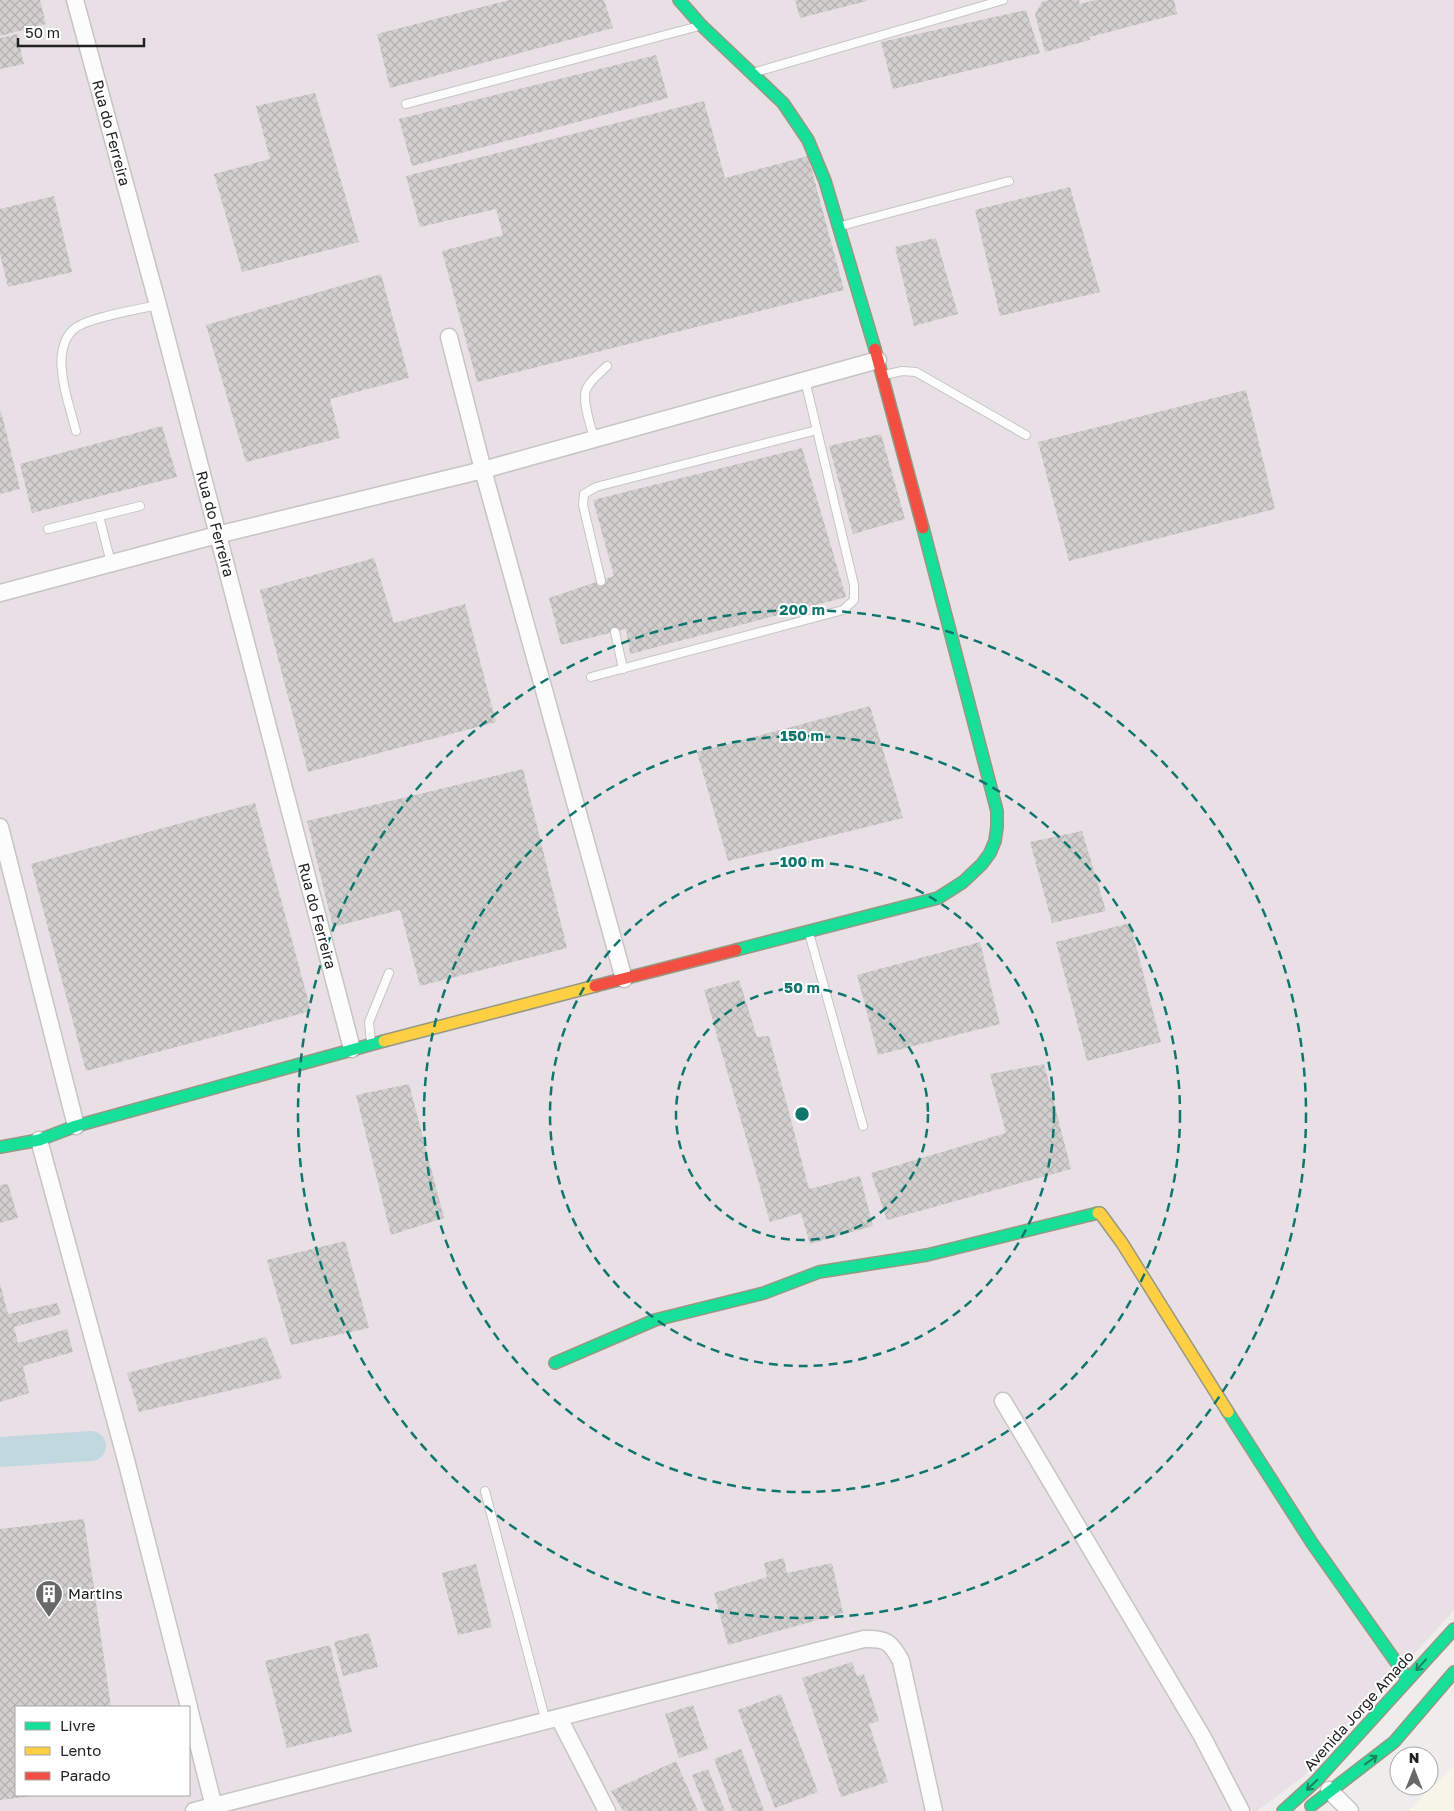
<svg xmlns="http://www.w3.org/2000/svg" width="1454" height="1811" viewBox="0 0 1454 1811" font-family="'Golos Text',sans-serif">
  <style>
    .industrial { fill: #e8e0e4; fill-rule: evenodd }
    .education { fill: #f6f6e8 }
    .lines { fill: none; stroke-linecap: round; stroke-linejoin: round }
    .river { stroke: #c2d8df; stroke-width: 30 }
    .building { fill: url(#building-cross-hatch) }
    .lane-casing { stroke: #c6c5c4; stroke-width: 10 }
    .street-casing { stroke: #c6c5c4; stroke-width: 19 }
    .fast-casing { stroke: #969884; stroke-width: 14 }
    .slow-casing { stroke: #969884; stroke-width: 14 }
    .jam-casing { stroke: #969884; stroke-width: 14 }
    .lane { stroke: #fdfcfc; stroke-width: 8 }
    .street { stroke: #fdfcfc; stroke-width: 16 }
    .fast { stroke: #16e098; stroke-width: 11 }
    .slow { stroke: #ffcf43; stroke-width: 11 }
    .jam { stroke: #f24e42; stroke-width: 11 }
    .oneway { stroke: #1c805c }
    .ring { fill: none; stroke: #0f766e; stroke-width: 2.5; stroke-dasharray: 9 6 }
    .labels { text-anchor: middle; stroke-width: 4; stroke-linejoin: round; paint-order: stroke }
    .street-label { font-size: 15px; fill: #212121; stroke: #fff }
    .poi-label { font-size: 15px; fill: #212121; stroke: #fff; text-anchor: start }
    .centre { fill: #0f766e; stroke: #fff; stroke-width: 2.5 }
    .ring-label { font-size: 15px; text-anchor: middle; font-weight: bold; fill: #0f766e; stroke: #fff; stroke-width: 4; stroke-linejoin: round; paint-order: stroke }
  </style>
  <defs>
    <pattern id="building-cross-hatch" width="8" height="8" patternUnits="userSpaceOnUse" patternTransform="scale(1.25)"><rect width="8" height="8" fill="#d2d0ce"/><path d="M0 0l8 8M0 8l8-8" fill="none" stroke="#b4b2b1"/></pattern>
  </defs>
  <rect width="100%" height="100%" fill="#efedeb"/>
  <path class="industrial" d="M0,0H1454V1610L1304,1776L1257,1811H0ZM16,1707H189V1795H16Z"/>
  <polygon class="education" points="1454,1765 1454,1811 1409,1811"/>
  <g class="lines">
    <polyline class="river" points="0,1452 91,1446"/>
  </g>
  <g class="building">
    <polygon points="0,0 40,0 46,24 0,36"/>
    <polygon points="509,0 604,0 613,28 390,88 377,34"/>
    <polygon points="795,0 867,0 867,1 800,18"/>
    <polygon points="1049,0 1079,0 1080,4 1095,0 1174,0 1177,14 1090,37 1090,40 1045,52 1035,14 1042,2"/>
    <polygon points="1026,10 1040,53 893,89 881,42"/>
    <polygon points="17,34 24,64 0,69 0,38"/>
    <polygon points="656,55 668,98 412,166 399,119"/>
    <polygon points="315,93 359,242 242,272 214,174 270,159 256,106"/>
    <polygon points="704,101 725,178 808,156 844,290 477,382 442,251 503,235 496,209 420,227 406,176"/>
    <polygon points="1070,187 1100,292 1000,316 975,210"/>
    <polygon points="54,196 72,272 8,287 0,254 0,209"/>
    <polygon points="936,238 958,314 914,326 895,247"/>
    <polygon points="381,274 409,378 330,399 340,438 246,462 206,325"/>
    <polygon points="1246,390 1275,509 1069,561 1038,442"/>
    <polygon points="1,411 20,489 0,494 0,412"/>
    <polygon points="162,426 177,477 32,513 20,464"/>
    <polygon points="881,434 905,519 853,534 829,446"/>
    <polygon points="802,448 846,597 630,654 626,629 561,645 549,598 614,576 593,500"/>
    <polygon points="374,558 394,623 465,604 496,722 308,772 260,590"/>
    <polygon points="870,706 903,818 728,861 697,752"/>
    <polygon points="523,769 567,948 420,986 400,910 333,927 307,821"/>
    <polygon points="255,803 311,1011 86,1071 31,864"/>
    <polygon points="1082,831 1106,911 1052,923 1030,842"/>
    <polygon points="1130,923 1161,1042 1087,1061 1056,942"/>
    <polygon points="980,942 1000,1024 878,1055 857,975"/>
    <polygon points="739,980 757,1037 769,1036 809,1189 860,1176 873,1226 810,1244 801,1213 770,1222 704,990"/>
    <polygon points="1044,1064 1071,1169 887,1220 871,1173 1006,1133 990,1074"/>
    <polygon points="409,1084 444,1218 391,1235 356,1095"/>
    <polygon points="8,1184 18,1218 0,1223 0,1185"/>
    <polygon points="345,1241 369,1328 291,1345 267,1260"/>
    <polygon points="0,1283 8,1314 57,1303 61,1314 14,1327 18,1343 67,1329 73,1352 23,1366 29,1393 0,1402"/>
    <polygon points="266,1337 282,1378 139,1412 127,1373"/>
    <polygon points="84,1519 111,1707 16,1707 16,1795 33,1796 0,1800 0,1529"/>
    <polygon points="784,1558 787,1573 832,1563 843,1613 728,1645 714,1593 767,1577 764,1563"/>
    <polygon points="476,1564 492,1627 458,1635 442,1573"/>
    <polygon points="369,1633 378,1667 343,1676 334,1642"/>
    <polygon points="330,1645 352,1732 287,1748 265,1661"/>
    <polygon points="852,1662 857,1676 864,1674 879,1721 869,1724 888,1782 841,1797 802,1678"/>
    <polygon points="781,1694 818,1792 775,1808 738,1710"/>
    <polygon points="693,1705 708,1749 679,1758 665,1714"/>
    <polygon points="741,1749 764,1810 761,1811 733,1811 714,1759"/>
    <polygon points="676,1761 698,1811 623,1811 611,1791"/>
    <polygon points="708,1769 725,1811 706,1811 692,1775"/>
  </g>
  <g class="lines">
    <defs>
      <g id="lane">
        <polyline points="756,72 1003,0"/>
        <polyline points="406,104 699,26"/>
        <polyline points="841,226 1009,181"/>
        <polyline points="884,375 902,371 916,372 1026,435"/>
        <path d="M76,431C71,411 63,390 62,370C60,357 63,339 73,330C84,318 140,309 158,305"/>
        <path d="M594,438C591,427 582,402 586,390C589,381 600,373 607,366"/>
        <polyline points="99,516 111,563"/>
        <polyline points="48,529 140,506"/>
        <polyline points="601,581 583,505 584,494 596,487 817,430"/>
        <polyline points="615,632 623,669"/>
        <polyline points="591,677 843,610 854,600 854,585 805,380"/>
        <polyline points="809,933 863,1126"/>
        <polyline points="371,1042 369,1022 389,973"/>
        <polyline points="485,1491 546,1722"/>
      </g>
      <g id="street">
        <polyline points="75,0 158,305 352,1049"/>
        <polyline points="449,337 483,470 624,979"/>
        <polyline points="0,593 217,535 483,470 878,360"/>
        <polyline points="0,827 76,1126"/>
        <polyline points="39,1140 126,1460 189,1707"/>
        <polyline points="1003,1401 1202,1736 1241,1811"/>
        <polyline points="189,1708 215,1811"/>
        <polyline points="559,1718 607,1811"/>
        <polyline points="1329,1790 1350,1811"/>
        <path d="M194,1811L864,1639C886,1638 891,1642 901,1661L934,1811"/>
      </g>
      <g id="fast">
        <polyline points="679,0 701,25 783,103 808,140 825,181 875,349"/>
        <polyline points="736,950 938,898 963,882 982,864 990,853 995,841 997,827 997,811 923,528"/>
        <polyline points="0,1147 39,1140 76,1126 384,1041"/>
        <polyline points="555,1363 655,1320 764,1293 819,1272 927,1255 1098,1213"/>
        <polyline points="1228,1412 1312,1543 1408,1679"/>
        <polyline points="1311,1806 1394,1742 1454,1672"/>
        <polyline points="1283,1811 1316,1781 1454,1629"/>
      </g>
      <g id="slow">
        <polyline points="384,1041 595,986"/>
        <polyline points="1098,1213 1100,1213 1122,1243 1228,1412"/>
      </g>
      <g id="jam">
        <polyline points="875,349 923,528"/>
        <polyline points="595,986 736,950"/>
      </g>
    </defs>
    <use href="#lane" class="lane-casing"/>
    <use href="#street" class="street-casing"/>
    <use href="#fast" class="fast-casing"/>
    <use href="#slow" class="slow-casing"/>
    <use href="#jam" class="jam-casing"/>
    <use href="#lane" class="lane"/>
    <use href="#street" class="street"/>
    <use href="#fast" class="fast"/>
    <use href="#slow" class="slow"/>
    <use href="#jam" class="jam"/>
  </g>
  <defs><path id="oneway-shaft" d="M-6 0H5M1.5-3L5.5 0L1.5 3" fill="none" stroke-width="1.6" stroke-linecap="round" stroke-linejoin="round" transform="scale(1.25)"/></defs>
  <g class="oneway">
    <use href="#oneway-shaft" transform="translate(1421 1665) rotate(132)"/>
    <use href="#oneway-shaft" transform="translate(1371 1760) rotate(-36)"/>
    <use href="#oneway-shaft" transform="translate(1312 1785) rotate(136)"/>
  </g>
  <g class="ring">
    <circle cx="802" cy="1114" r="126"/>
    <circle cx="802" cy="1114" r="252"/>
    <circle cx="802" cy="1114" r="378"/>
    <circle cx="802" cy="1114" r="504"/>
  </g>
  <defs>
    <symbol id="building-pin" viewBox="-11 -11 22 30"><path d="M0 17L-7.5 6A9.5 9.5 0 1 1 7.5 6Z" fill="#696868" stroke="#fff"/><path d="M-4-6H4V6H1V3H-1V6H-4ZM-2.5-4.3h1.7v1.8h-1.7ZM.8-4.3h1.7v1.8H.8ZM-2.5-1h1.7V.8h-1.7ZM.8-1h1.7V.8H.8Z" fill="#fff"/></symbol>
  </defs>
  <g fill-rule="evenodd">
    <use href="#building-pin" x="33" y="1578" width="32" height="43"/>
  </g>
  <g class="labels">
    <g class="street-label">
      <text transform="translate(111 133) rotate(75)" y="5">Rua do Ferreira</text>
      <text transform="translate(215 524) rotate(75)" y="5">Rua do Ferreira</text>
      <text transform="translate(317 916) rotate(75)" y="5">Rua do Ferreira</text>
      <text transform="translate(1359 1711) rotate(-48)" y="5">Avenida Jorge Amado</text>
    </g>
    <g class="poi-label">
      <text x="68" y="1599">Martins</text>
    </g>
  </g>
  <circle cx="802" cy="1114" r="8" class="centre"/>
  <g class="ring-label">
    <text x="802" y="615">200 m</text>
    <text x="802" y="741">150 m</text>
    <text x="802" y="867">100 m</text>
    <text x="802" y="993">50 m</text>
  </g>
  <rect x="15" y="1706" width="175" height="90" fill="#ffffff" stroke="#a6a6a6"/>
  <rect x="25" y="1722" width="25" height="8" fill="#16e098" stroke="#a6a6a6"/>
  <text x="60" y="1731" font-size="15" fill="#212121">Livre</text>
  <rect x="25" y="1747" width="25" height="8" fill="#ffcf43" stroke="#a6a6a6"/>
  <text x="60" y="1756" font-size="15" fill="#212121">Lento</text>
  <rect x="25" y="1772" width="25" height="8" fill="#f24e42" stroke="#a6a6a6"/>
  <text x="60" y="1781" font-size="15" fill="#212121">Parado</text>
  <g transform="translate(1414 1771)"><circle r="24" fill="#ffffff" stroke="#a6a6a6"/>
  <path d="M0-4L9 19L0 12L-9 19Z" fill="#696868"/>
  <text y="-8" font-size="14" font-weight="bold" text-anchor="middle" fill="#212121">N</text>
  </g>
  <path d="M18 38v8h126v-8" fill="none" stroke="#212121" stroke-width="2.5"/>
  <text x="25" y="38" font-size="15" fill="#212121" stroke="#ffffff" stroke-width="4" paint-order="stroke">50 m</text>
</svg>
